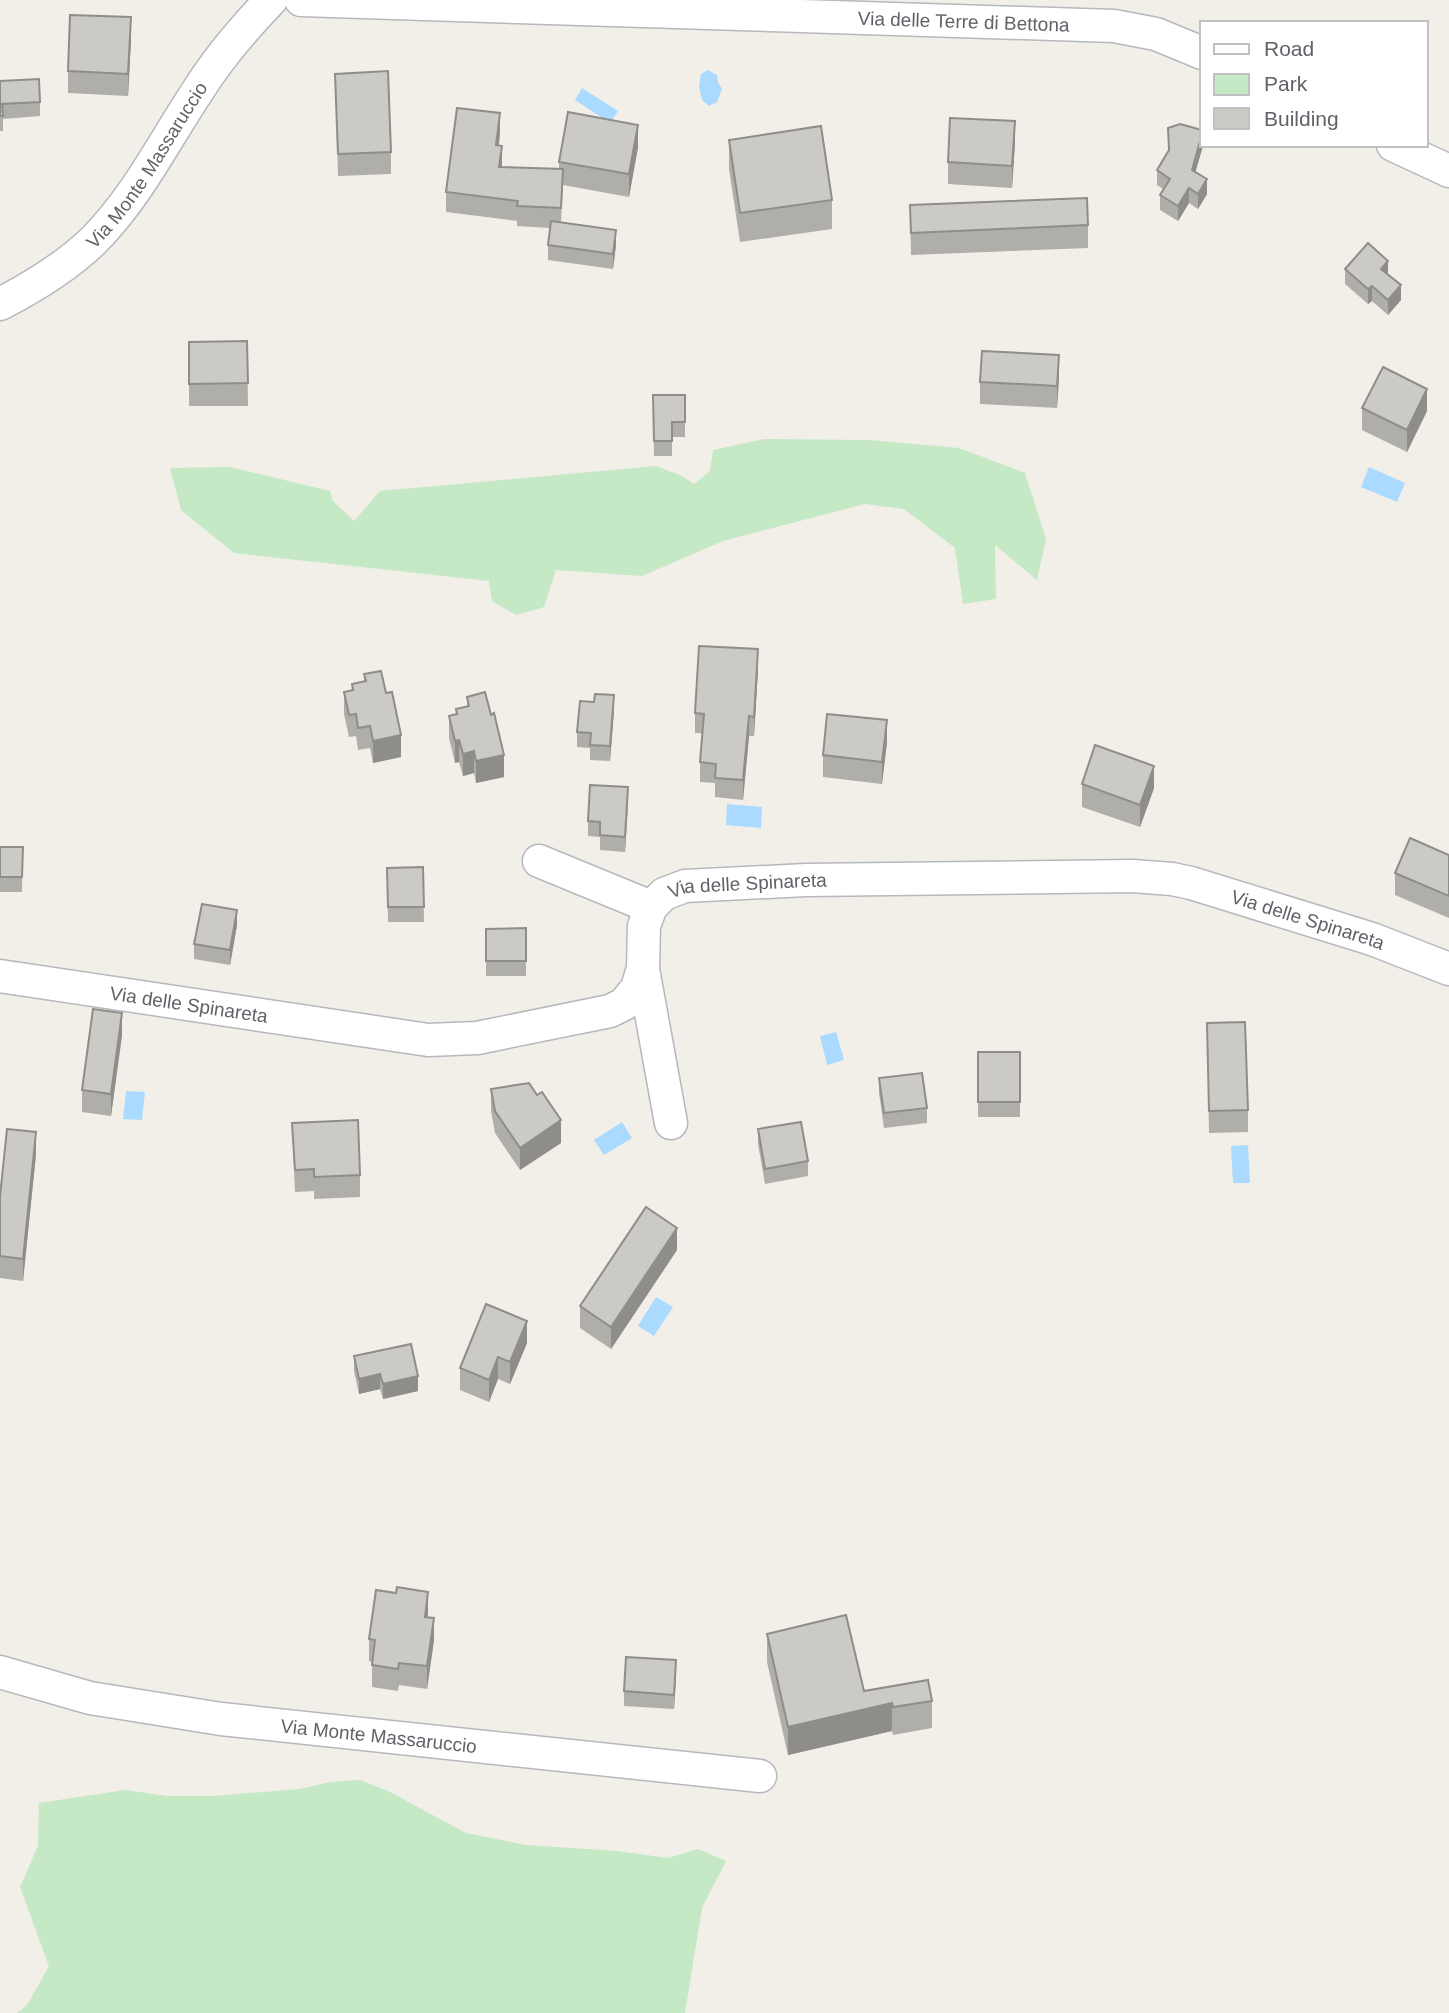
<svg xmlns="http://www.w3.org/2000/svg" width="1449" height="2013" viewBox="0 0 1449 2013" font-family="Helvetica,sans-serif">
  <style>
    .green { fill: #c5e8c5 }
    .water { fill: #aadaff }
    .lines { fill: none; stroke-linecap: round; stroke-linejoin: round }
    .minor-casing { stroke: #b5b8bc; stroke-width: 35 }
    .minor { stroke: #fff; stroke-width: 32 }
    .wall { fill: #afaea9 }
    .shaded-wall { fill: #8f8d8a }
    .building { fill: #cccac5; stroke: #8f8d8a; stroke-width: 2 }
    .labels { text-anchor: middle; stroke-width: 6; stroke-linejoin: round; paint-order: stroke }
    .street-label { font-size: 19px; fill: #5f6368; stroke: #fff }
  </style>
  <rect width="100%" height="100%" fill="#f1efe8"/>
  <g class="green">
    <polygon points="764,439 869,440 959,448 1025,473 1046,539 1037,580 995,545 996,599 963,604 955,548 904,509 865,504 723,541 642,576 556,570 544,607 516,615 492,601 489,581 234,553 181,510 170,468 230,467 330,491 333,501 354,521 380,491 656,466 682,476 694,484 710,471 713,450"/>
    <polygon points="360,1780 388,1791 466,1833 526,1845 617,1851 668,1858 698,1849 726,1861 702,1908 685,2013 17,2013 27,2005 49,1966 20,1887 38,1846 39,1803 125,1790 167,1796 213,1796 300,1789 330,1782"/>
  </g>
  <g class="water">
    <polygon points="708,70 717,75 718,82 722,89 717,102 709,106 702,100 699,86 701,74"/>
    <polygon points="582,88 618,111 610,123 575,100"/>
    <polygon points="1369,467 1405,483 1397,502 1361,487"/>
    <polygon points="727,804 762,807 761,828 726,825"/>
    <polygon points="836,1032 844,1060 827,1065 820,1036"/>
    <polygon points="126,1091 145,1092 142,1120 123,1119"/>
    <polygon points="622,1122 632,1138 604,1155 594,1140"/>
    <polygon points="1248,1145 1250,1183 1233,1183 1231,1146"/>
    <polygon points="656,1297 673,1307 654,1336 638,1326"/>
  </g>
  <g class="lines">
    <defs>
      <g id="minor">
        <path id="s1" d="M301,0L1114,26L1156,34L1202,53"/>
        <polyline points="1393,145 1449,171"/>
        <path id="s2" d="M0,304C33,287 66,267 93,241C137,197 163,143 197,92C218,58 243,29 271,0"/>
        <polyline points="539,861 651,907"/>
        <polyline points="643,969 671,1123"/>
        <path id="s3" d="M0,976L428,1040L477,1038L610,1011L624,1004L637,988L643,968L644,926L651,907L664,894L685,886L806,880L1133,876L1172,879L1191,883L1372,939L1449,969"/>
        <path id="s4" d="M0,1672L90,1698L221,1719L760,1776"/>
      </g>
    </defs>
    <use href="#minor" class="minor-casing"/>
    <use href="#minor" class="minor"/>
  </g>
  <g class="wall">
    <polygon points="131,39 128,96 68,93 68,71"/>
    <polygon points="335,74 391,152 391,174 338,176"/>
    <polygon points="0,81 40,102 40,116 3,119 3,131 0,131"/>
    <polygon points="1168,128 1203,145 1195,172 1207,194 1198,209 1189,203 1178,221 1160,210 1160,195 1163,189 1157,185 1157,170 1168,151"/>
    <polygon points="500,133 499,146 502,167 559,169 559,162 638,147 629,197 563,185 561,222 616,245 613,269 548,260 548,245 550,228 517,226 517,221 446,212 446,192"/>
    <polygon points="729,140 832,200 832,229 740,242 729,169"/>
    <polygon points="1015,143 1012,188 948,184 948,162"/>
    <polygon points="910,205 1088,225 1088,248 911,255"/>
    <polygon points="1345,269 1388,274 1401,300 1388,315 1372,301 1368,304 1345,284"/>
    <polygon points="247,341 248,406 189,406 189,342"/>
    <polygon points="1059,377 1057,408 980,404 980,382"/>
    <polygon points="653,395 685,395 685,437 672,437 672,456 654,456"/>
    <polygon points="1362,408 1427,411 1407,452 1362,430"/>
    <polygon points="758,669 754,736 749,736 743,800 715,797 715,783 700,782 700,762 702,733 695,733 695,713"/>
    <polygon points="364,674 401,757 373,763 370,748 358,750 356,736 349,737 344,714 344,692 352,690 352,684 364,681"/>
    <polygon points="467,697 504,777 476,783 474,773 463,776 459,762 455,763 449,738 449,716 456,714 456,709 467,707"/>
    <polygon points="614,710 610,761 590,760 590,748 577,747 577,732"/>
    <polygon points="887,742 882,784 823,777 823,755"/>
    <polygon points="1082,784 1154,788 1140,827 1082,807"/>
    <polygon points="628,802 625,852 600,850 600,837 588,836 588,821"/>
    <polygon points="0,847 23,847 22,892 0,892"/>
    <polygon points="1449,855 1449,918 1395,895 1395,873"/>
    <polygon points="423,867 424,922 388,922 387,868"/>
    <polygon points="237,925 230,965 194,959 194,944"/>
    <polygon points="526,928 526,976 486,976 486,929"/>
    <polygon points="1207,1023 1248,1110 1248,1132 1209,1133"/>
    <polygon points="122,1035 111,1116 82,1112 82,1090"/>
    <rect x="978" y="1052" width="42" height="65"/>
    <polygon points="879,1078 927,1108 927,1123 884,1128 879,1093"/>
    <polygon points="491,1089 561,1143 520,1170 495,1133 491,1111"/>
    <polygon points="292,1123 360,1175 360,1197 314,1199 314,1191 295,1192"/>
    <polygon points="758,1129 808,1161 808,1176 765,1184 758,1144"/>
    <polygon points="36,1154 23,1281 0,1278 0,1196"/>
    <polygon points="677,1250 611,1349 580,1328 580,1306"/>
    <polygon points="527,1343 510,1384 498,1379 489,1402 460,1390 460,1368"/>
    <polygon points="354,1356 418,1391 383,1399 380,1389 359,1394 354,1371"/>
    <polygon points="428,1614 427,1617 434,1640 427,1689 399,1685 398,1691 372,1687 372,1662 369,1661 369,1639"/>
    <polygon points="767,1634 864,1691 932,1701 932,1728 893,1735 892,1731 788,1755 767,1662"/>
    <polygon points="676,1675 674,1709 624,1706 624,1691"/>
  </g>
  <g class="shaded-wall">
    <polygon points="131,17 131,39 128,96 128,74"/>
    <polygon points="500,113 500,133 496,165 496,145"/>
    <polygon points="1015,121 1015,143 1012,188 1012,166"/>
    <polygon points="638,125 638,147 629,197 629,174"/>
    <polygon points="1202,134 1202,145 1203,146 1192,184 1192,170"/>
    <polygon points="502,146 502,166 499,187 499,167"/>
    <polygon points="1207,179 1207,194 1198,209 1198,194"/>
    <polygon points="1189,188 1189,203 1178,221 1178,206"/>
    <polygon points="616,230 616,245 613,269 613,254"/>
    <polygon points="1388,261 1388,275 1381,269"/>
    <polygon points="1401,285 1401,300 1388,315 1388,300"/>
    <polygon points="1372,286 1372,301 1368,304 1368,289"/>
    <polygon points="1059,355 1059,377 1057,408 1057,386"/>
    <polygon points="1427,389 1427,411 1407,452 1407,430"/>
    <polygon points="758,649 758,669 754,736 754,717"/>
    <polygon points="614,695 614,710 610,761 610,746"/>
    <polygon points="749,716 749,736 743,800 743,780"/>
    <polygon points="887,720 887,742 882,784 882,762"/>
    <polygon points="401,735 401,757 373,763 373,741"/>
    <polygon points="459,740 459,762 455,763 455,741"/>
    <polygon points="474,751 474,773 463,776 463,754"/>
    <polygon points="504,755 504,777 476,783 476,761"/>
    <polygon points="1154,766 1154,788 1140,827 1140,805"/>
    <polygon points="628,787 628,802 625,852 625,837"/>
    <polygon points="237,910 237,925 230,965 230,950"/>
    <polygon points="122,1013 122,1035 111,1116 111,1094"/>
    <polygon points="561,1120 561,1143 520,1170 520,1148"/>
    <polygon points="36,1132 36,1154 23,1281 23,1259"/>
    <polygon points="677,1228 677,1250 611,1349 611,1327"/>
    <polygon points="527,1321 527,1343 510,1384 510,1362"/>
    <polygon points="498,1357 498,1379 489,1402 489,1380"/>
    <polygon points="380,1374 380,1389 359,1394 359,1379"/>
    <polygon points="418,1376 418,1391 383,1399 383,1384"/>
    <polygon points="428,1592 428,1614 425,1639 425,1617"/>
    <polygon points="434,1618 434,1640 427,1689 427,1666"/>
    <polygon points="676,1660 676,1675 674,1709 674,1695"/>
    <polygon points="892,1703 892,1731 788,1755 788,1727"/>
  </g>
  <g class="building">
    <polygon points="70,15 131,17 128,74 68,71"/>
    <polygon points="388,71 391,152 338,154 335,74"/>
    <polygon points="39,79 40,102 2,104 3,116 0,116 0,81"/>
    <polygon points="457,108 500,113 496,145 502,146 499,167 563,169 561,208 517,206 518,201 446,192"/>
    <polygon points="568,112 638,125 629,174 559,162"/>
    <polygon points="950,118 1015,121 1012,166 948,162"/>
    <polygon points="1180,124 1202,130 1202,134 1192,170 1207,179 1198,194 1189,188 1178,206 1160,195 1170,179 1157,170 1169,150 1168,128"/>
    <polygon points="821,126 832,200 740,213 729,140"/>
    <polygon points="1087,198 1088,225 911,233 910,205"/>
    <polygon points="551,221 616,230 613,254 548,245"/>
    <polygon points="1368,243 1388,261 1381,269 1401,285 1388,300 1372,286 1368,289 1345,269"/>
    <polygon points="247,341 248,383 189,384 189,342"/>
    <polygon points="982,351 1059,355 1057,386 980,382"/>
    <polygon points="1383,367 1427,389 1407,430 1362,408"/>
    <polygon points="653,395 685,395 685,422 672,422 672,441 654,441"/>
    <polygon points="699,646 758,649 754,717 749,716 743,780 715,778 716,764 700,762 704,714 695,713"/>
    <polygon points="381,671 386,693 392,692 401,735 373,741 370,726 358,728 356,714 349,715 344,692 353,690 352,684 366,681 364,674"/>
    <polygon points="485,692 491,715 494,713 504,755 476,761 474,751 463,754 459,740 455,741 449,716 457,714 456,709 469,706 467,697"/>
    <polygon points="595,694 614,695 610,746 590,745 591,733 577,732 580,701 594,702"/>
    <polygon points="827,714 887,720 882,762 823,755"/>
    <polygon points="1095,745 1154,766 1140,805 1082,784"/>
    <polygon points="590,785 628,787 625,837 600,835 600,822 588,821"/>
    <polygon points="1410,838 1449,855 1449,896 1395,873"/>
    <polygon points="0,847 23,847 22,877 0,877"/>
    <polygon points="423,867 424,907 388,907 387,868"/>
    <polygon points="202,904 237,910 230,950 194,944"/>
    <polygon points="526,928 526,961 486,961 486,929"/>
    <polygon points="93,1009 122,1013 111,1094 82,1090"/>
    <polygon points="1245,1022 1248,1110 1209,1111 1207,1023"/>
    <rect x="978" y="1052" width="42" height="50"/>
    <polygon points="922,1073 927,1108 884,1113 879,1078"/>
    <polygon points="529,1083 537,1095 542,1092 561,1120 520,1148 495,1111 491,1089"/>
    <polygon points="358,1120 360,1175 314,1177 314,1169 295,1170 292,1123"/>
    <polygon points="801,1122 808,1161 765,1169 758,1129"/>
    <polygon points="7,1129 36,1132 23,1259 0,1256 0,1196"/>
    <polygon points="646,1207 677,1228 611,1327 580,1306"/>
    <polygon points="486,1304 527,1321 510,1362 498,1357 489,1380 460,1368"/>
    <polygon points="411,1344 418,1376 383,1384 380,1374 359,1379 354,1356"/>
    <polygon points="397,1587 428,1592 425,1617 434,1618 427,1666 399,1663 398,1669 372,1665 375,1640 369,1639 376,1590 396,1593"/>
    <polygon points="846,1615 864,1691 928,1680 932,1701 893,1707 892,1703 788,1727 767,1634"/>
    <polygon points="626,1657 676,1660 674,1695 624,1691"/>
  </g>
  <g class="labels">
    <g class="street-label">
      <text dy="7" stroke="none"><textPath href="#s1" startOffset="663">Via delle Terre di Bettona</textPath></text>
      <text dy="7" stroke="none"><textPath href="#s2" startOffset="206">Via Monte Massaruccio</textPath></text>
      <text dy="7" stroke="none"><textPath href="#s3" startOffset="840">Via delle Spinareta</textPath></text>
      <text dy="7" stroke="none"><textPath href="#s3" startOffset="1407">Via delle Spinareta</textPath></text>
      <text dy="7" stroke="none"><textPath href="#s3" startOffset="191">Via delle Spinareta</textPath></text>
      <text dy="7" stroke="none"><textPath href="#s4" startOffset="385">Via Monte Massaruccio</textPath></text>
    </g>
  </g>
  <rect x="1200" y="21" width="228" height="126" fill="#ffffff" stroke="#bfc1c3" stroke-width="2"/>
  <rect x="1214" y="44" width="35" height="10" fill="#ffffff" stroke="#bfc1c3" stroke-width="2"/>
  <text x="1264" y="56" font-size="21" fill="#5f6368">Road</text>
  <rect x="1214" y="74" width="35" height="21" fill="#c5e8c5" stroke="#bfc1c3" stroke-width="2"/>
  <text x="1264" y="91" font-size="21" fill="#5f6368">Park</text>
  <rect x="1214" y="108" width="35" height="21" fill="#cccac5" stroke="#bfc1c3" stroke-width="2"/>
  <text x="1264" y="126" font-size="21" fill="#5f6368">Building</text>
</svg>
